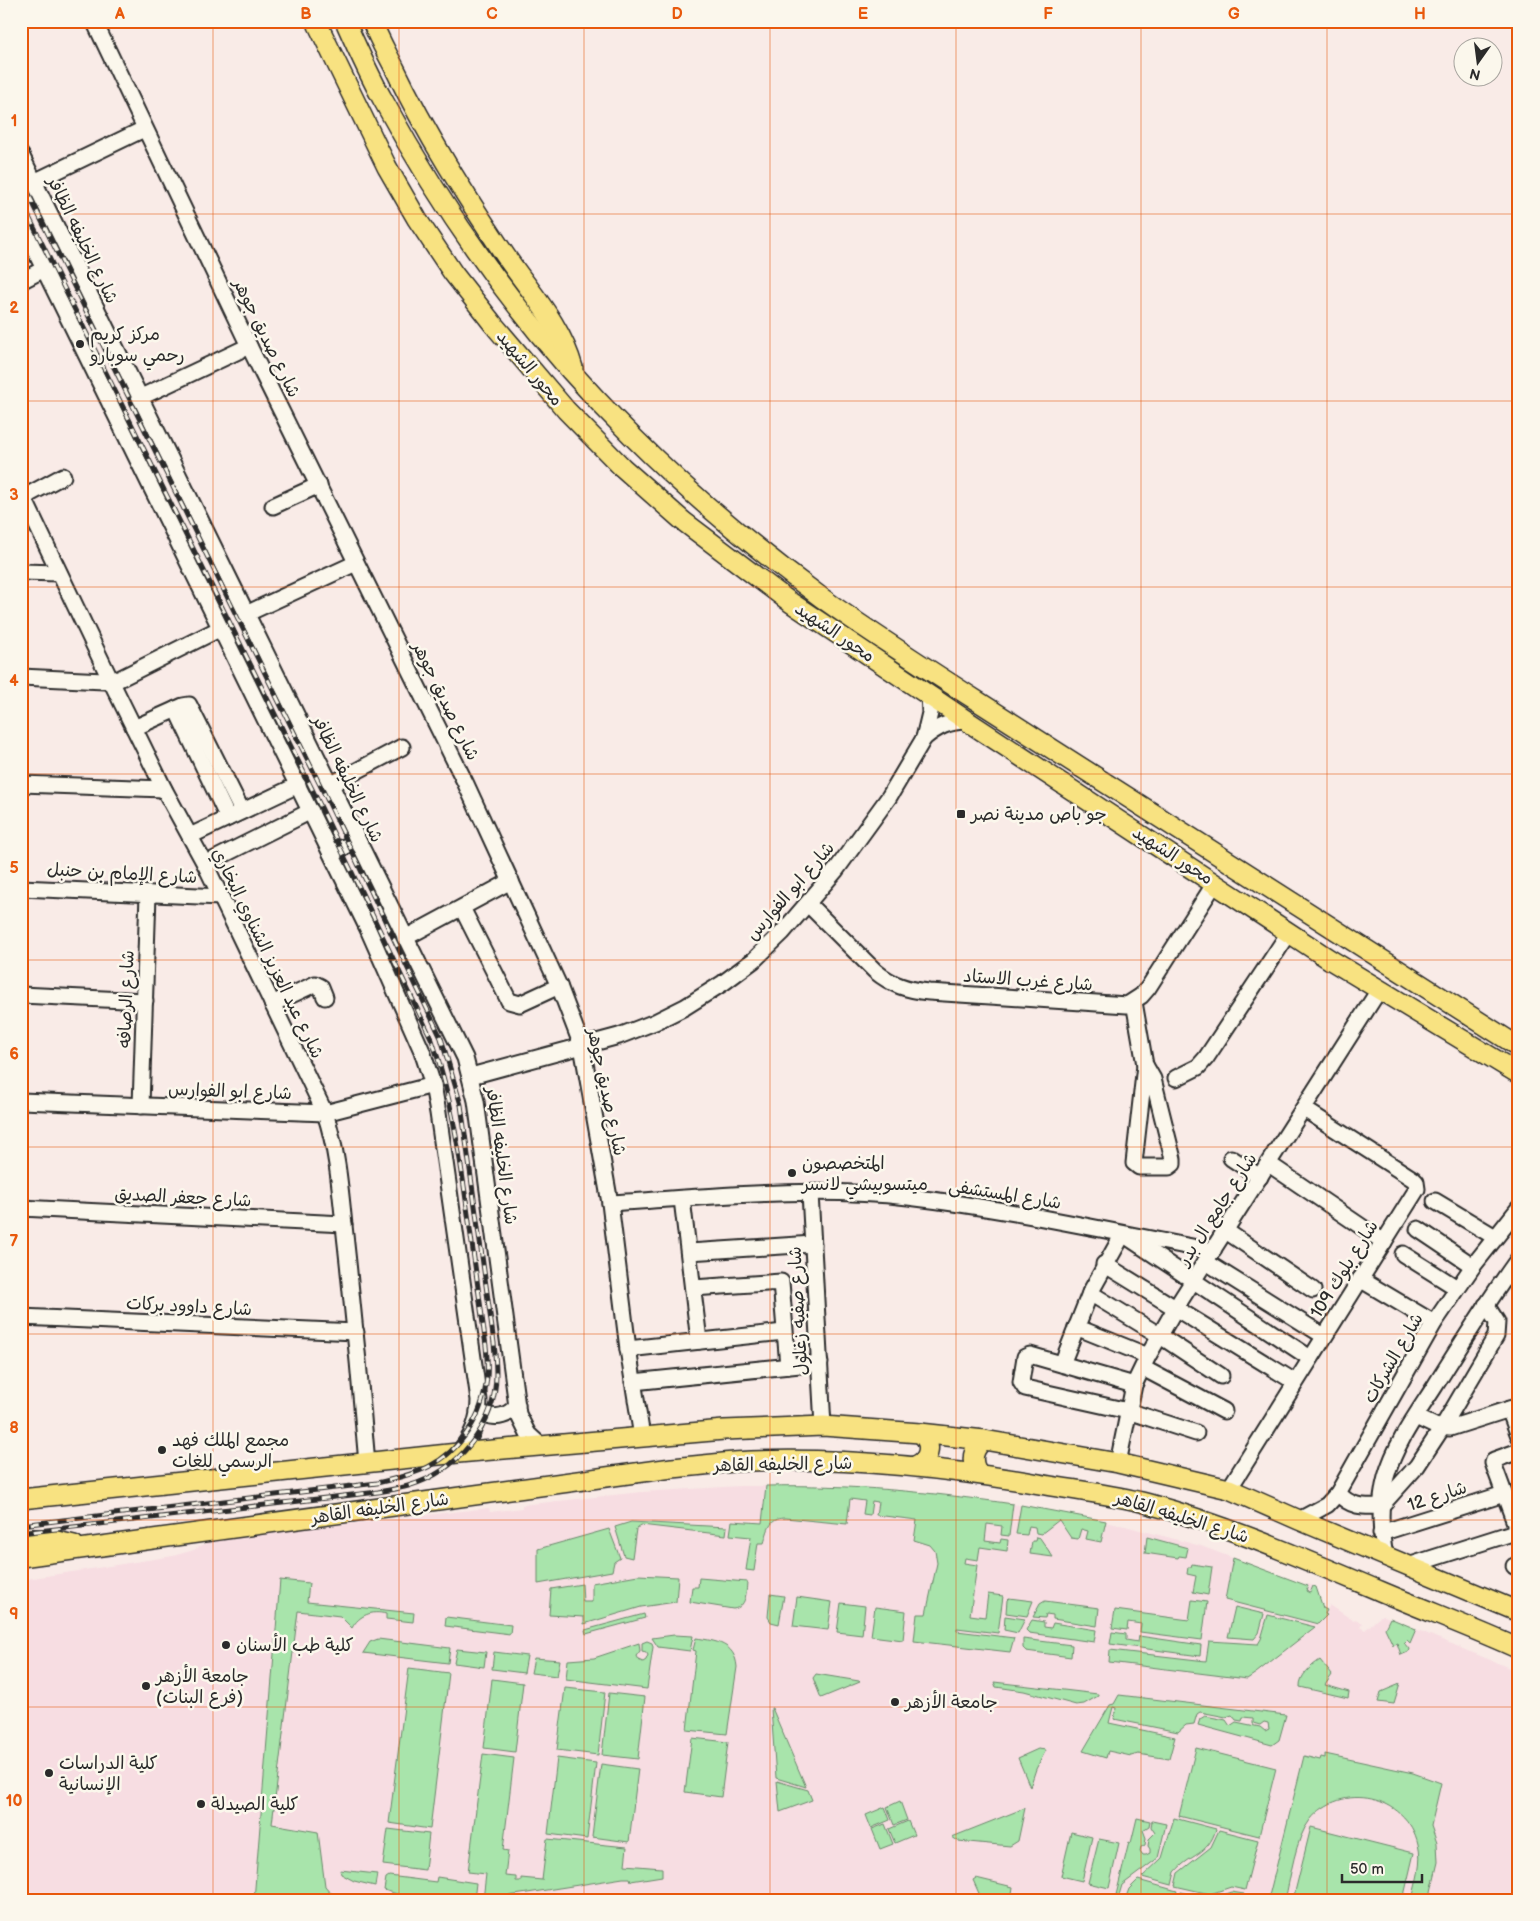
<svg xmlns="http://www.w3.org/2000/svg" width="1540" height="1921" viewBox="0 0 1540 1921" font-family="'Balsamiq Sans','Playpen Sans Arabic',sans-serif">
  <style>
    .built { fill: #f7dde2 }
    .green { fill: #a8e4ab; stroke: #6a886b }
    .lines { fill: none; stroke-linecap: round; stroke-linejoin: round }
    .minor-casing { stroke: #2b2b2b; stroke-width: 19 }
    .major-casing { stroke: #2b2b2b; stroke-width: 22 }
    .minor { stroke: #fbf7ec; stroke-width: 15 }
    .major { stroke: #f8e281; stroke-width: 19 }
    .rail-casing { stroke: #2b2b2b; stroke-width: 5 }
    .rail { stroke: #fbf7ec; stroke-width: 3; stroke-dasharray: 9; stroke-linecap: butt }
    .grid { fill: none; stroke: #e8590c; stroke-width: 1; stroke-opacity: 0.55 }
    .poi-dot { fill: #2b2b2b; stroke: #fbf7ec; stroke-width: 2 }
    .labels { text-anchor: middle; stroke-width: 5; stroke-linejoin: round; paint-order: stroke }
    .street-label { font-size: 18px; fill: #2b2b2b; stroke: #fbf7ec }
    .poi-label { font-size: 18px; fill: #2b2b2b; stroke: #fbf7ec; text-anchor: start }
    .neatline { fill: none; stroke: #e8590c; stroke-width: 2 }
    .grid-label { font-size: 16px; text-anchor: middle; font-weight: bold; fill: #e8590c }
  </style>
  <rect width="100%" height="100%" fill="#f9ebe7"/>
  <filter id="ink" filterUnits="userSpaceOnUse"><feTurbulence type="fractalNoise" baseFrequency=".02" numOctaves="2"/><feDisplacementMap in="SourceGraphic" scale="10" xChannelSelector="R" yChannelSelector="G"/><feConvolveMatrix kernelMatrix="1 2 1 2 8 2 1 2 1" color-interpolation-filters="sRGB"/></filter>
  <g filter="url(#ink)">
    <polygon class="built" points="740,1486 818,1486 933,1494 1013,1504 1125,1526 1201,1546 1307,1586 1308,1584 1316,1587 1323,1608 1327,1610 1330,1605 1348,1617 1354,1620 1355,1619 1363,1623 1360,1627 1365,1630 1382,1615 1519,1672 1519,1900 21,1900 21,1580 173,1556 194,1550 213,1539 489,1508 490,1512 522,1508 522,1505 641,1492"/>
    <g class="green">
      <path d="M766,1486C849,1484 931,1492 1013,1504L1009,1536L1001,1535L1002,1526L987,1524L985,1541L1000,1543L1001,1539L1008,1540L1007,1551L980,1547L978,1560L965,1558L964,1563L977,1565L970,1615L985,1617L988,1594L1003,1596L998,1633L957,1628V1631L1014,1638L1010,1652L914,1641L917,1614H926L937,1563L935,1551L930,1545L914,1540L917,1520L876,1515L878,1502L872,1501L870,1515L863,1514L865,1501L850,1499L847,1524L785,1518C769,1518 768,1531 764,1543H758L754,1571L746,1570L751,1537L730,1535L732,1521L762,1523Z"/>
      <polygon points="1021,1505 1106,1521 1101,1542 1086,1539 1088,1531 1081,1529 1078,1539 1071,1538 1059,1520 1041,1534 1036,1533 1035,1527 1029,1526 1027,1535 1016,1534"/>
      <polygon points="631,1522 727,1527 726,1535 641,1525 636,1529 632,1558 624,1556 615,1527"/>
      <polygon points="609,1529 620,1558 614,1562 612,1571 538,1584 538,1549"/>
      <polygon points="1036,1537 1040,1538 1053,1557 1030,1554 1032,1541 1035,1541"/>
      <polygon points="1147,1537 1188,1548 1186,1557 1179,1556 1178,1558 1145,1553"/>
      <polygon points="1233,1558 1308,1586 1306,1591 1310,1593 1313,1586 1316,1587 1323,1608 1327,1610 1325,1614 1327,1615 1318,1624 1225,1600"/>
      <polygon points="1192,1564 1212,1567 1208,1595 1193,1592 1196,1576 1187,1574 1188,1567 1191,1567"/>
      <polygon points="638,1575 678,1577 676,1602 641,1607 584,1624 584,1617 549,1615 551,1589 582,1584 583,1602 592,1602 592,1583"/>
      <path d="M699,1578L747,1582C746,1593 747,1607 733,1609L690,1602L692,1587H698Z"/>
      <path d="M280,1580L309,1583L307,1602L414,1613L413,1622L386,1619V1614C372,1610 359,1615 352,1628L340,1616L298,1611L272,1824L318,1832L325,1886L331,1893L352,1900H328L299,1895L298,1900H254Z"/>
      <polygon points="770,1594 784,1596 779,1624 771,1622 768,1617"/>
      <polygon points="797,1597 832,1602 828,1630 793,1626"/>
      <polygon points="1009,1598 1033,1601 1027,1616 1006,1613 1007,1600"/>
      <polygon points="1192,1600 1207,1602 1202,1640 1140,1632 1141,1624 1128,1622 1127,1630 1112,1628 1115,1610 1189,1620"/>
      <polygon points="1045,1601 1099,1608 1097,1626 1053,1619 1053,1615 1046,1614 1045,1618 1033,1617 1040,1604"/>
      <polygon points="841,1603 865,1606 862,1635 837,1632"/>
      <polygon points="875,1607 906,1611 903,1640 871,1636"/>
      <polygon points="1235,1607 1264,1614 1259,1633 1254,1639 1228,1637"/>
      <polygon points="644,1614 645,1618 586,1634 585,1630"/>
      <polygon points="1268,1615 1315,1627 1256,1673 1247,1679 1109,1662 1110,1650 1206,1661 1209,1641 1258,1644 1261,1639"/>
      <polygon points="1005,1616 1025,1619 1018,1633 1004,1630"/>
      <polygon points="446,1617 511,1625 510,1634 445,1626"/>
      <polygon points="1390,1618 1416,1629 1410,1643 1407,1640 1404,1643 1409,1649 1408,1652 1401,1655 1397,1643 1393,1645 1385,1628"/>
      <polygon points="1032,1620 1044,1622 1044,1627 1051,1628 1053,1623 1096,1630 1094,1642 1029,1633 1026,1630"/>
      <polygon points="1112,1632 1126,1634 1126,1640 1138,1642 1139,1636 1201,1645 1200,1656 1110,1644"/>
      <polygon points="674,1635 693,1636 690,1651 658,1647 652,1638"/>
      <path d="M696,1638C716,1641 735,1643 737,1667L727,1734L687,1730L696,1651L693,1650Z"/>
      <polygon points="378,1639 450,1648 448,1663 363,1653 370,1642"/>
      <polygon points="1023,1639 1072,1645 1071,1657 1026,1651 1023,1648"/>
      <polygon points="647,1641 652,1643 653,1647 647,1689 566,1679 568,1660 594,1658 639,1643 640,1651 636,1656 638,1660 643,1662 646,1660 648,1655 646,1652 642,1651 642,1643"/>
      <polygon points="457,1649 486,1652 484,1667 454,1663"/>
      <polygon points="494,1652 527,1656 524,1673 492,1669"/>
      <polygon points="534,1658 560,1660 557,1676 531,1673"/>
      <path d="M1320,1660L1332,1675L1325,1685L1349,1692L1348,1698L1300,1687C1299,1676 1311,1666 1320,1660Z"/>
      <polygon points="409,1668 449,1673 430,1829 389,1823"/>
      <polygon points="816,1674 859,1681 860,1682 821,1698 813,1678"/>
      <polygon points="492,1679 523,1683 515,1752 484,1748"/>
      <polygon points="994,1682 1098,1694 1098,1696 1084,1704 1076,1705 1024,1691 996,1687"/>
      <polygon points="1400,1684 1394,1704 1378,1702 1381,1692"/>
      <polygon points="565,1688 605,1692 598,1755 557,1750"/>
      <polygon points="609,1693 645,1697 638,1759 602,1755"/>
      <polygon points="1119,1695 1286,1715 1279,1740 1272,1745 1198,1725 1200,1719 1205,1716 1226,1720 1230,1726 1236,1722 1260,1727 1265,1731 1269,1729 1268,1723 1264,1722 1260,1725 1253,1723 1253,1718 1243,1717 1242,1721 1236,1720 1232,1715 1226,1717 1200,1712 1197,1714 1194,1724 1186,1725 1178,1732 1114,1719 1116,1708 1113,1707 1109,1723 1175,1737 1169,1759 1138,1754 1131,1756 1108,1751 1106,1758 1083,1751 1110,1705 1114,1704"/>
      <polygon points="771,1708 772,1708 806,1787 776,1778"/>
      <polygon points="692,1738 728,1742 721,1797 685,1792"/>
      <polygon points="1196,1748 1276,1768 1259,1836 1179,1816"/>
      <polygon points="1038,1749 1046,1750 1036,1769 1030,1787 1018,1758"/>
      <polygon points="483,1754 514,1758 503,1850 508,1851 505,1876 516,1877 516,1881 521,1881 521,1878 542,1880 547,1839 627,1847 625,1865 662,1868 662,1876 631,1881 630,1878 623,1878 483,1900 486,1874 468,1872"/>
      <path d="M1325,1754L1413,1773L1441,1783L1431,1826L1437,1843L1438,1862L1429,1900H1412C1416,1881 1423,1863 1418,1844C1407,1795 1341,1781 1310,1820C1295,1839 1291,1876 1285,1900H1268L1304,1756L1320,1760L1321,1757L1325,1758Z"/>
      <polygon points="557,1758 596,1763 587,1839 548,1834"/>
      <polygon points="601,1764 638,1769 629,1842 592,1837"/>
      <polygon points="777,1781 808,1790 812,1800 780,1812"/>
      <polygon points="900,1801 907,1820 894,1825 887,1807"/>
      <polygon points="885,1807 890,1820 871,1828 866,1815"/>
      <polygon points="1025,1808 1018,1841 1010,1846 958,1841 952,1837"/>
      <polygon points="1137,1818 1150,1821 1149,1826 1143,1830 1146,1838 1145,1845 1141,1847 1140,1851 1143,1855 1146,1855 1150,1853 1150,1849 1148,1846 1149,1839 1155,1833 1151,1827 1152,1821 1166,1824 1158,1858 1122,1885 1119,1895 1116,1895 1129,1842 1131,1843"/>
      <path d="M1174,1818L1216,1829C1208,1856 1191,1853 1175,1872L1172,1885L1142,1877L1162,1858Z"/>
      <polygon points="908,1821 914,1835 895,1843 889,1829"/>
      <polygon points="885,1824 893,1844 880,1849 872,1829"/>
      <polygon points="1311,1827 1414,1853 1403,1900 1293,1900"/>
      <polygon points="388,1829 429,1834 425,1870 383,1865"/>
      <polygon points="1219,1830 1258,1840 1245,1890 1231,1887 1210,1894 1175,1886 1178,1873 1211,1847"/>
      <polygon points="1071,1832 1092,1837 1082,1881 1061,1876"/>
      <polygon points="1099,1839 1119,1843 1109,1888 1088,1883"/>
      <polygon points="340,1870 377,1874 375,1886 354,1881 341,1874"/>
      <polygon points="389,1876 436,1882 437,1877 476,1883 474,1900 417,1900 384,1890 386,1878"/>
      <polygon points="976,1878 1013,1887 1011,1900 997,1900 996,1898 982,1900 973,1880"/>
      <polygon points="1138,1880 1177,1891 1174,1900 1135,1900 1126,1897 1129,1889"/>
      <polygon points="1181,1892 1210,1899 1231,1892 1244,1894 1242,1900 1179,1900"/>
    </g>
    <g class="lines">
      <defs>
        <g id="minor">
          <polyline points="94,21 249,346 465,782 559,986 582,1046 610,1203 628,1349 642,1437"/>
          <polyline points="21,155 465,1058 476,1101 518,1414 528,1434 541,1446"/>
          <polyline points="34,182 144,129"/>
          <path d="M21,222L367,927L422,1051L433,1085L438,1113L479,1400C479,1420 472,1438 458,1453"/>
          <polyline points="21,281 44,269"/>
          <polyline points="139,398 249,346"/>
          <path d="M21,492L111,681L164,789L205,864L325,1113C339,1155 341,1200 346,1244C354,1317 361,1390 367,1463"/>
          <polyline points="24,497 63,476"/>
          <polyline points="273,506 319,485"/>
          <polyline points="21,572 59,573"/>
          <polyline points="246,614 356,563"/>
          <polyline points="21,677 104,681 119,679 219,629"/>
          <polyline points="176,709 228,818"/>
          <polyline points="134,728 183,706 189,705 242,811"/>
          <path d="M924,738C937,727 949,721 967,721"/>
          <polyline points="21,784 164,789"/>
          <polyline points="330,785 402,747"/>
          <polyline points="190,836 298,785"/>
          <polyline points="331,853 358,841"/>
          <polyline points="205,864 311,811"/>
          <polyline points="21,888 221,897"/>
          <path d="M808,904L875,971C892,985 907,990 929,992L1127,1005L1141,996L1148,988L1215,883"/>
          <polyline points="462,908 509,1001 520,1004 559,986"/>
          <polyline points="405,938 511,881"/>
          <polyline points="21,995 145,1001"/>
          <polyline points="1134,1002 1145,1065"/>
          <polyline points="272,1004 315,984 321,987 325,997"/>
          <polygon points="1145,1065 1153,1079 1173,1159 1173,1164 1169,1167 1139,1167 1134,1163"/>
          <polyline points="471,1076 619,1036 655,1022 685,1007 723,983 754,960 782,933 836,870 889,797 924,738 930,713 929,695"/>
          <polyline points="1176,1078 1198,1067 1206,1058 1289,933"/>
          <polyline points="21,1101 325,1113 433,1085"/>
          <polyline points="141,1106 148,894"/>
          <polyline points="1231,1158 1260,1177"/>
          <polyline points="1269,1164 1384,1242"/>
          <polyline points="810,1193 823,1426"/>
          <polyline points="682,1199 699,1341"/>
          <polyline points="1435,1201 1495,1237"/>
          <path d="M610,1203C709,1197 810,1186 908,1197C1010,1209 1112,1232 1213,1251"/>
          <polyline points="21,1208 344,1224"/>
          <polyline points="1418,1229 1473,1266"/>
          <polyline points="1226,1231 1313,1290"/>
          <polyline points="689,1252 813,1244"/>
          <polyline points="1403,1254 1457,1288"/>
          <polyline points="1206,1262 1324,1336"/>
          <polyline points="1104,1264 1295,1382"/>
          <polyline points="1360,1279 1434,1323"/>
          <polyline points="693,1288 781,1282 788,1366"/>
          <polyline points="1090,1293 1159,1335 1221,1376"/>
          <polyline points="21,1317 356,1332"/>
          <polyline points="1076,1327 1148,1356"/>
          <polyline points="628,1349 784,1332"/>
          <polyline points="1062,1364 1090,1293 1123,1234 1310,1358"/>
          <polyline points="1143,1368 1224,1411"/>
          <polyline points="633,1382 820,1363"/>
          <polyline points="1134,1385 1030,1355 1025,1357 1021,1382 1025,1388 1128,1411 1196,1433"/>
          <polyline points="1509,1409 1519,1436"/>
          <path d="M478,1411C492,1420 507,1418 517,1405"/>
          <polyline points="1416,1417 1437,1427 1450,1428 1519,1406"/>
          <polyline points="1118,1463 1134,1385 1148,1356 1175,1309 1379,990"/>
          <polyline points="1229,1489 1417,1189 1416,1182 1413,1179 1304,1109"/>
          <path d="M1338,1493C1350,1507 1363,1507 1381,1506L1417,1466L1442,1428L1496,1336L1497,1322L1486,1305"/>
          <polyline points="1299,1520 1327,1505 1338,1493 1434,1323 1473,1266 1519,1208"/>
          <polyline points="1381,1533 1504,1494"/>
          <path d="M1385,1556C1380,1529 1379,1503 1386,1477C1395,1444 1417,1414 1435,1386C1462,1343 1489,1299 1519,1258"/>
          <polyline points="1408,1566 1512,1533 1515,1530 1515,1523 1493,1463 1494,1460 1519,1451"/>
          <polyline points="1514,1566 1519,1565"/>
        </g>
        <g id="major">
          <polyline points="316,21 387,167 417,219 453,273 493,324 566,410 622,467 683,521 790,602 967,721 1329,959 1519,1074"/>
          <path d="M345,21C357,48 369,75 383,100C450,224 534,339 634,438C692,496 756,549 822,598C891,647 964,692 1035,738C1196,842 1358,944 1519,1047"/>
          <path d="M372,21C378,38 387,53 395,69C426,134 465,195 505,255C530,292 561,324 573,368"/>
          <path d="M915,1466C931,1460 933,1442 920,1433"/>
          <path d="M978,1473C970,1461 972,1449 984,1440"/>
          <polyline points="21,1499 458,1453 724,1430 823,1426 920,1433 984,1440 1118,1463 1229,1489 1299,1520 1519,1612"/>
          <polyline points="21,1539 48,1539 74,1545"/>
          <path d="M21,1557L672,1468C698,1466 725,1462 751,1461C850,1457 948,1468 1045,1485C1080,1491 1115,1495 1149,1504C1229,1526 1304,1559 1380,1591C1427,1611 1473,1628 1519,1649"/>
        </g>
      </defs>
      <use href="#minor" class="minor-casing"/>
      <use href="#major" class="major-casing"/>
      <use href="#minor" class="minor"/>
      <use href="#major" class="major"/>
      <defs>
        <g id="rail">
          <path d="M21,179L326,797L441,1038L461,1105L494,1343C495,1353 496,1364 496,1374C496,1426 457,1472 408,1486C398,1489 388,1490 378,1492L21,1533"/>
          <path d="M21,201L317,799L432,1040C451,1095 459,1150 467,1207C473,1253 480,1300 486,1346C487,1356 488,1367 487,1377C485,1397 479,1415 468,1431C445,1466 416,1474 377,1483L21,1525"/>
        </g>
      </defs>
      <use href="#rail" class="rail-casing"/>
      <use href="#rail" class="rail"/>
    </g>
  </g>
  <path class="grid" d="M213,21V1900M399,21V1900M584,21V1900M770,21V1900M956,21V1900M1141,21V1900M1327,21V1900M21,214H1519M21,401H1519M21,587H1519M21,774H1519M21,960H1519M21,1147H1519M21,1334H1519M21,1520H1519M21,1707H1519"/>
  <g class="poi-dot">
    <circle cx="80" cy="344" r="5"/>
    <rect x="956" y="809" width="10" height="10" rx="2.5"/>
    <circle cx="792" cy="1173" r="5"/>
    <circle cx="162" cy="1450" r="5"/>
    <circle cx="226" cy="1645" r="5"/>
    <circle cx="146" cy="1686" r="5"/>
    <circle cx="895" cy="1702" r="5"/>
    <circle cx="49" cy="1773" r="5"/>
    <circle cx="201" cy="1804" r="5"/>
  </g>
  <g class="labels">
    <g class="street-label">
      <text transform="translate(83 240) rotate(64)" y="6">شارع الخليفه الظافر</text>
      <text transform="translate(267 338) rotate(64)" y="6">شارع صديق جوهر</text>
      <text transform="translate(530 368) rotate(50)" y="6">محور الشهيد</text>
      <text transform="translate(835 632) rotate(34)" y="6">محور الشهيد</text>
      <text transform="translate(446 701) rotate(64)" y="6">شارع صديق جوهر</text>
      <text transform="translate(348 779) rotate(64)" y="6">شارع الخليفه الظافر</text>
      <text transform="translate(1173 855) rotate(33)" y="6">محور الشهيد</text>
      <text transform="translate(122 873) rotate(3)" y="6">شارع الإمام بن حنبل</text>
      <text transform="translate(790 891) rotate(-49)" y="6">شارع ابو الفوارس</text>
      <text transform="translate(268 953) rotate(64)" y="6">شارع عبد العزيز الشناوي البخاري</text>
      <text transform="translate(1028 980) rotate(4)" y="6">شارع غرب الاستاد</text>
      <text transform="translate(126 999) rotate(-88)" y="6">شارع الرصافه</text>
      <text transform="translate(230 1091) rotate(2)" y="6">شارع ابو الفوارس</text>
      <text transform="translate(607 1092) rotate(78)" y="6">شارع صديق جوهر</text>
      <text transform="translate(502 1156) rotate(82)" y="6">شارع الخليفه الظافر</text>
      <text transform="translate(1005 1194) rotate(9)" y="6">شارع المستشفى</text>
      <text transform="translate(183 1197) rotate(3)" y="6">شارع جعفر الصديق</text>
      <text transform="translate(1217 1209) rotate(-57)" y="6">شارع جامع ال بدر</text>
      <text transform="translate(1344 1269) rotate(-58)" y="6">شارع بلوك 109</text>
      <text transform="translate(189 1306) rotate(3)" y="6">شارع داوود بركات</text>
      <text transform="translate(798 1311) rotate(-93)" y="6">شارع صفيه زغلول</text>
      <text transform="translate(1393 1358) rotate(-60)" y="6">شارع الشركات</text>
      <text transform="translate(783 1464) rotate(-1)" y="6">شارع الخليفه القاهر</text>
      <text transform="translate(1437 1496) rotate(-18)" y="6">شارع 12</text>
      <text transform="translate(380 1508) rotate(-8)" y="6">شارع الخليفه القاهر</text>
      <text transform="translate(1182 1517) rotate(17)" y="6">شارع الخليفه القاهر</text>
    </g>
    <g class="poi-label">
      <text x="90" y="340">مركز كريم<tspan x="90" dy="21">رحمي سوبارو</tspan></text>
      <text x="971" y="820">جو باص مدينة نصر</text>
      <text x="802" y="1169">المتخصصون<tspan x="802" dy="21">ميتسوبيشي لانسر</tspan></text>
      <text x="172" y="1446">مجمع الملك فهد<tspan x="172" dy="21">الرسمي للغات</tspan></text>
      <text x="236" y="1651">كلية طب الأسنان</text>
      <text x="156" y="1682">جامعة الأزهر<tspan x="156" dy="21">(فرع البنات)</tspan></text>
      <text x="905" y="1708">جامعة الأزهر</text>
      <text x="59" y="1769">كلية الدراسات<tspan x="59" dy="21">الإنسانية</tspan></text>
      <text x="211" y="1810">كلية الصيدلة</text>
    </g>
  </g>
  <rect width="1540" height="1921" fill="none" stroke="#fbf7ec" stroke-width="55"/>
  <g transform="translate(1478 62) rotate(194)"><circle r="24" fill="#fbf7ec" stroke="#a8a59f"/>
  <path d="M0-4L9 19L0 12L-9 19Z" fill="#2b2b2b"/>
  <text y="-8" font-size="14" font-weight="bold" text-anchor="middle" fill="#2b2b2b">N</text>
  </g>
  <path d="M1342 1874v8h80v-8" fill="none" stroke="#2b2b2b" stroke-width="2.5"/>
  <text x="1350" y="1874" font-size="15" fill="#2b2b2b" stroke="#fbf7ec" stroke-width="4" paint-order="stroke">50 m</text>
  <rect x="28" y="28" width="1484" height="1866" class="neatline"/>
  <g class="grid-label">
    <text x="120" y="19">A</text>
    <text x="306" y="19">B</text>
    <text x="492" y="19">C</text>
    <text x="677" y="19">D</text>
    <text x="863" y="19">E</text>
    <text x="1048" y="19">F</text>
    <text x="1234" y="19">G</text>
    <text x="1420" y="19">H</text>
    <text x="14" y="126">1</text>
    <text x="14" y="313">2</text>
    <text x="14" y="500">3</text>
    <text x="14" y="686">4</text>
    <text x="14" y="873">5</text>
    <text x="14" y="1059">6</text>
    <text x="14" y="1246">7</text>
    <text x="14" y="1433">8</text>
    <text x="14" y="1619">9</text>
    <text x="14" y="1806">10</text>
  </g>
</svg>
